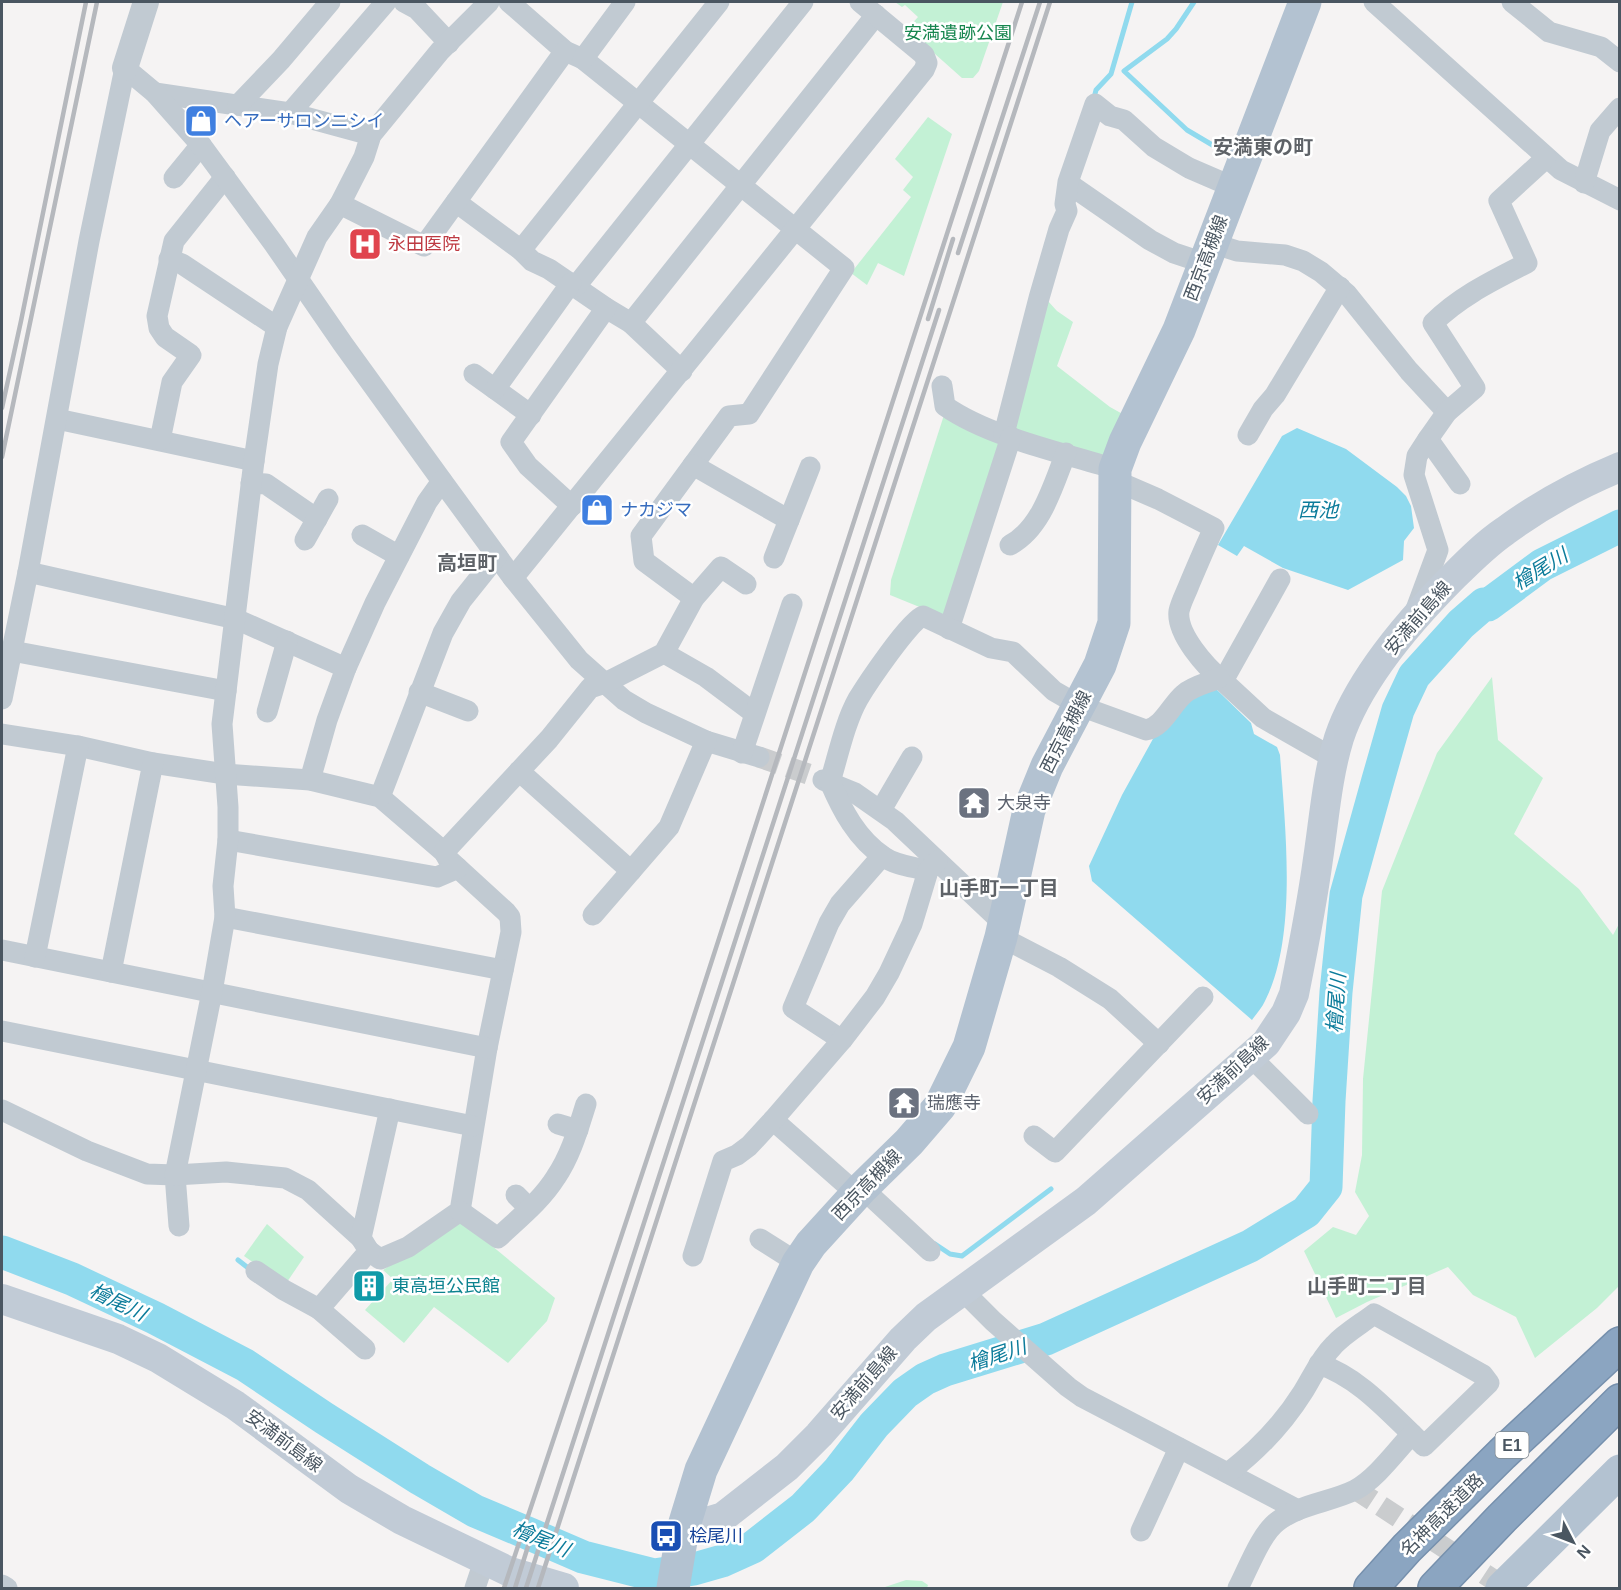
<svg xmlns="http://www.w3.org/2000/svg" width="1621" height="1590" viewBox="0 0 1621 1590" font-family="Arial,'Noto Sans JP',sans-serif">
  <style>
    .green { fill: #c3f1d5 }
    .water { fill: #90daee }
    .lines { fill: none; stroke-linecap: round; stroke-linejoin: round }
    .stream { stroke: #90daee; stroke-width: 5 }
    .river { stroke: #90daee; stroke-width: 33 }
    .minor-tunnel { stroke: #caccce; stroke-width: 21; stroke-dasharray: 21 10; stroke-linecap: butt }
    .motorway-casing { stroke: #7690ad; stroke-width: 36 }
    .minor { stroke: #c1cad2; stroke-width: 21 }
    .tertiary { stroke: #c1cad2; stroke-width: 26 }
    .secondary { stroke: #c1cbd6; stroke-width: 30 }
    .primary { stroke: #b3c2d1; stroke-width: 33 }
    .motorway { stroke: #8ba5c1; stroke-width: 33 }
    .rail { stroke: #b5b8bd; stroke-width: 4.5 }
    .labels { text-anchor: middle; stroke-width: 5; stroke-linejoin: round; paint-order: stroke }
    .shield { fill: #fff; stroke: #808990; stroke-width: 1.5 }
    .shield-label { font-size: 16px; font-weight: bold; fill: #4a5661 }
    .park-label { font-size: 18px; fill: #17864f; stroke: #fff }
    .shop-label { font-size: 18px; fill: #366cbe; stroke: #fff; text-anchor: start }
    .health-label { font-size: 18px; fill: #be3a42; stroke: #fff; text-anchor: start }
    .street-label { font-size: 18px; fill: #4a5661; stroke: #fff }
    .worship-label { font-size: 18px; fill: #5b616d; stroke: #fff; text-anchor: start }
    .culture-label { font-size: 18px; fill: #0d838f; stroke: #fff; text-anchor: start }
    .transit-label { font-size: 18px; fill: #164399; stroke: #fff; text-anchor: start }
    .neighbourhood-label { font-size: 20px; font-weight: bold; fill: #5f6368; stroke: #fff }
    .water-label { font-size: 20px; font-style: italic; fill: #0c7c9b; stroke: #fff }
  </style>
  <rect width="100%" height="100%" fill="#f5f3f3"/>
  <g class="green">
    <polygon points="895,2 1003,2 979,71 973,78 962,78 907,29 918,17 905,5 902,7"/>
    <polygon points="928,117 952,134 904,276 878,263 867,285 851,273 911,197 903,190 913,177 895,159"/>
    <polygon points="1047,300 1057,311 1073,322 1057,366 1110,407 1128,417 1113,458 1013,432"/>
    <polygon points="944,415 1003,441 944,617 890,595 891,580"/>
    <polygon points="1492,677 1498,740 1543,778 1514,834 1579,889 1613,935 1619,924 1619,1286 1597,1308 1535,1358 1516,1317 1473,1295 1448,1267 1367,1302 1336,1318 1304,1251 1333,1227 1356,1235 1369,1216 1355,1192 1362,1155 1363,1079 1382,891 1437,753"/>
    <polygon points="456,1222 463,1222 555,1298 547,1321 508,1363 434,1307 404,1343 365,1310 393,1279 383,1270"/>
    <polygon points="267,1224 304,1257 285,1285 244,1256"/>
    <polygon points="906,1580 922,1581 928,1585 927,1588 882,1588"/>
  </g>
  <g class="water">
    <polygon points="1297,428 1346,449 1397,487 1406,496 1411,506 1414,528 1404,541 1403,560 1348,590 1283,568 1244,546 1237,556 1218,545 1282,436"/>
    <path d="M1214,687L1251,723L1254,734L1277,747L1280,755C1285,826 1298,936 1265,1001C1262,1008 1256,1014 1252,1020L1092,881L1089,866L1122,795L1159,728L1184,701Z"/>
  </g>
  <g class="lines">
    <g class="stream">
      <polyline points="1194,2 1176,29 1167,39 1124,71 1187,130 1231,156"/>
      <polyline points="1094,98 1096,90 1111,74 1132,2"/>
      <polyline points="935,1244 950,1254 962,1256 1051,1189"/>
      <polyline points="238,1260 252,1271"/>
    </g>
    <polyline class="river" points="2,1252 72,1279 155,1318 245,1365 324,1418 420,1479 475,1511 532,1535 583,1557 654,1575 694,1569 722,1561 753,1547 803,1508 839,1470 874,1425 905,1393 925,1379 945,1370 1046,1339 1250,1246 1306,1212 1326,1187 1329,1101 1336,992 1346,895 1378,780 1398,710 1414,676 1461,624 1484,604 1488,605 1542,565 1620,526"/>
    <g class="minor-tunnel">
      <polyline points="759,757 817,777"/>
      <polyline points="1355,1489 1506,1588"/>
    </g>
    <defs>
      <g id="motorway">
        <polyline points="1371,1588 1407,1548 1502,1454 1620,1344"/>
        <polyline points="1435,1588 1502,1518 1620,1401"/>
      </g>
    </defs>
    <use href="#motorway" class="motorway-casing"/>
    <g class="minor">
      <polyline points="404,2 417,9 449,43"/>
      <polyline points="509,2 565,51 583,59 844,268 749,414 729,416 641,536 644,561 694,598"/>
      <polyline points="1374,2 1561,170 1620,200"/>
      <polyline points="1512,2 1549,32 1601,47 1620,62"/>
      <polyline points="583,59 625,2"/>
      <polyline points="155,93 290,113 371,135"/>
      <polyline points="238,105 281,60 330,2"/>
      <polyline points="290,113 386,2"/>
      <polyline points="174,178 201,145"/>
      <polyline points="1584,183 1600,131 1620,108"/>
      <polyline points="1069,184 1150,240 1174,253 1204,263"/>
      <polyline points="456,202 521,250 532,261 549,269 606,308 631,323 682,371"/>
      <polyline points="340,204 424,246 565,51"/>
      <polyline points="1212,243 1237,251 1285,255 1303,261 1321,272 1347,294 1409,371 1447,412"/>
      <polyline points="521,250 719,2"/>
      <polyline points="169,259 182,264 277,327"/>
      <polyline points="576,286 803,2"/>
      <polyline points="631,323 876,15"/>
      <polyline points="474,374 531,415"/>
      <path d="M942,386L945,406C989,437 1064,453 1115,469"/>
      <polyline points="495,389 571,283"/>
      <polyline points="57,419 254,461"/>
      <polyline points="1004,434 1039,298 1059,229 1067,211 1065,204 1068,182 1095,104 1110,116 1124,120 1154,147 1189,168 1233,187"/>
      <polyline points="1248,435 1263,409 1275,395 1340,287"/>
      <polyline points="160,440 172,382 191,355 165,337 159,328 157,316 174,241 225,177"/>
      <polyline points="693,465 789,520"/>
      <path d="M1114,480L1158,499L1214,528C1205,547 1197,566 1189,585C1186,593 1181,602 1179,611C1176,634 1206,667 1223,681"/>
      <polyline points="251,483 266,484 317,519"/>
      <path d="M1460,484L1428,439L1447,412L1475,388L1433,323C1460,296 1494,280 1527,263L1499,201L1546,158"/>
      <polyline points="572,506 528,466 511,442 606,308"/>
      <polyline points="362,535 399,556"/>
      <polyline points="305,540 328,499"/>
      <path d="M1010,545C1042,528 1053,485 1066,453"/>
      <polyline points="774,558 810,467"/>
      <polyline points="28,572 236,619 346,668"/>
      <polyline points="513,578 924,70 927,63 924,55 860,2"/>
      <polyline points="1280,579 1223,681 1263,718 1335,759"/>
      <polyline points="1415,612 1438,550 1414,475 1417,456 1428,439"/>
      <polyline points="949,629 1011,437"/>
      <polyline points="12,651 226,691"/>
      <polyline points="664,653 706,677 754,713"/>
      <polyline points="419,692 468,711"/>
      <polyline points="2,699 28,572 89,241 125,68 155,93 201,145 274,244 343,344 442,481 513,578 579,660 624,700 646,713 706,741 759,757"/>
      <polyline points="267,712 287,641"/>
      <polyline points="2,734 78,746 153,763 225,774 310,780 380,797 444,852 448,859 506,912 510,917 511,932 487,1048 460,1211 408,1247 380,1259 369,1251"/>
      <polyline points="742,753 792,604"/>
      <polyline points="519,771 631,871"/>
      <polyline points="310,780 327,720 346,668 375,603 427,502 442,481"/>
      <polyline points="823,780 855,793 895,821 1004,924"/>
      <polyline points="380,797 443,633 461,601 497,556"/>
      <polyline points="881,810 912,757"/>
      <polyline points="228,840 437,877 458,868"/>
      <polyline points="444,852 549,739 590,688 605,683 664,653 694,598 721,567 746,584"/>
      <path d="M928,871C914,867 895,865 884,857C857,839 842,810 830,782C838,756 845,722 858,699C867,684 910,620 923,616L991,648L1013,652L1054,691L1080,706L1146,730C1163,727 1171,705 1184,694C1193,686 1208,683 1219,678"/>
      <polyline points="593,915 669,827 706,741"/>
      <polyline points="225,917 503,970"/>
      <polyline points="1001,937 1059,967 1110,999 1159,1044"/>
      <polyline points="2,950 487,1048"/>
      <polyline points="35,957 78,746"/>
      <polyline points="111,972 153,763"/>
      <polyline points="2,1031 473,1126"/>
      <polyline points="842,1040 793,1008 829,923 840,904 882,856"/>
      <polyline points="1251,1057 1308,1114"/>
      <polyline points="2,1110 87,1151 147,1174 175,1175 179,1226"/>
      <polyline points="773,1120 857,1194"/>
      <polyline points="558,1124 578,1130"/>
      <polyline points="1034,1136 1055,1152 1203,997"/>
      <polyline points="862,1188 930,1251"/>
      <polyline points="516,1195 529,1208"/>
      <path d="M460,1211L498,1238C518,1219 541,1201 556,1177C571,1155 578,1129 586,1104"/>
      <polyline points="361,1238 308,1190 285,1178 226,1172 175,1175 212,992 225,917 223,886 228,840 228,807 222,724 254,461 268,364 277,327 317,237 340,204 364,157 371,135 440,51 489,2"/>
      <polyline points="760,1239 798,1263"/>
      <polyline points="693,1256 723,1161 737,1155 749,1146 773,1120 842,1040 875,997 889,973 912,924 928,871 937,861"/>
      <polyline points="256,1271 284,1290 319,1309"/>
      <polyline points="964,1292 993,1321 1068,1387 1082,1397 1298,1510"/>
      <polyline points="365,1349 319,1309 369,1251 361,1238 390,1109"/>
      <path d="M1319,1364C1357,1377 1384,1407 1412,1434"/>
      <path d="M1228,1473C1258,1450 1283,1424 1303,1392C1313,1376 1320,1359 1334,1345C1345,1333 1361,1324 1374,1314L1483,1375L1489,1383L1424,1446L1412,1434C1396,1451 1376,1479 1355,1490C1331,1502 1300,1504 1278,1521C1261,1533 1248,1569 1238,1588"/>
      <polyline points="1141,1531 1179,1448"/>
      <polyline points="2,1585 7,1588"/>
      <polyline points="475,1588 484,1561"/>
    </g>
    <polyline class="tertiary" points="125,68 146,2"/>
    <g class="secondary">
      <polyline points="2,1299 118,1339 158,1358 235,1405 349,1489 402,1520 510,1572 564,1588"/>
      <path d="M683,1529L723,1517L787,1467L819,1435L903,1339L926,1317L1086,1201L1266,1043L1286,1013L1294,994C1303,949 1312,904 1318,859C1324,820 1327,777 1339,738C1359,678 1410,620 1454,576C1470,560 1486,544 1505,531C1540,505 1579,484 1620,467"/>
    </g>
    <g class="primary">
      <polyline points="673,1588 683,1529 701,1470 798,1263 811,1244 862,1188 909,1142 940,1106 969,1047 1001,937 1029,810 1047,766 1100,665 1114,623 1115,469 1125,442 1179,330 1305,2"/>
      <polyline points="1502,1588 1620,1471"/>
    </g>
    <use href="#motorway" class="motorway"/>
    <g class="rail">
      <polyline points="958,253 1040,2"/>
      <polyline points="928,319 953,239"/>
      <polyline points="2,408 21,321 86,2"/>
      <polyline points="2,457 97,2"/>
      <polyline points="504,1588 670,1090 1022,2"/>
      <polyline points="515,1588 529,1543"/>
      <polyline points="526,1588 939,310"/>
      <polyline points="538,1588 1050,2"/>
    </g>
  </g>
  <defs>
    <symbol id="shop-square" viewBox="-11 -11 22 22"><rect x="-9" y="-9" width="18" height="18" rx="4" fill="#3f7fe0" stroke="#fff"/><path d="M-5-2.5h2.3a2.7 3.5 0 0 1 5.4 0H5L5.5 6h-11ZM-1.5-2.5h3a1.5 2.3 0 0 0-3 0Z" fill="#fff"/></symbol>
    <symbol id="hospital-square" viewBox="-11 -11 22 22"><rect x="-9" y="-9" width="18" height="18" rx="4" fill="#e0444e" stroke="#fff"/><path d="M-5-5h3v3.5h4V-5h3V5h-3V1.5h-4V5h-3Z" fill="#fff"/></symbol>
    <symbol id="temple-square" viewBox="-11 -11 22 22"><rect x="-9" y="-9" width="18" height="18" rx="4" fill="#6b7280" stroke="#fff"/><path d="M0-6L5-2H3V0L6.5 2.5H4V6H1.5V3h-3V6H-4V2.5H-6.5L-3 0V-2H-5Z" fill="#fff"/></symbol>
    <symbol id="building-square" viewBox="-11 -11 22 22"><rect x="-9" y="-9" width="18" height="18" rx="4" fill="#0f9aa8" stroke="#fff"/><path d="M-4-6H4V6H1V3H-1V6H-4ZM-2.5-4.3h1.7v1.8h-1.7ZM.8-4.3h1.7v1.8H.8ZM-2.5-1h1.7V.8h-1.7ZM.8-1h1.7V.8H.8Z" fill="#fff"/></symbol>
    <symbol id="bus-square" viewBox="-11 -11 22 22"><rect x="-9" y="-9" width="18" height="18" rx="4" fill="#1a4fb4" stroke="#fff"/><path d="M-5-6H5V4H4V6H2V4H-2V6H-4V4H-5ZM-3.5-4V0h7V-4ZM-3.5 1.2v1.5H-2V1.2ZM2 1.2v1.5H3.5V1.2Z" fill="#fff"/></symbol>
  </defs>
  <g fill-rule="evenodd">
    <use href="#shop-square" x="182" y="102" width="38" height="38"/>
    <use href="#hospital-square" x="346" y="225" width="38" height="38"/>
    <use href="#shop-square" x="578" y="491" width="38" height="38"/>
    <use href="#temple-square" x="955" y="784" width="38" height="38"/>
    <use href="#temple-square" x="885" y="1084" width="38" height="38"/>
    <use href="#building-square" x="350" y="1267" width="38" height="38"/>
    <use href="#bus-square" x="647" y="1517" width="38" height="38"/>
  </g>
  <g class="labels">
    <rect class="shield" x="1495.5" y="1432" width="33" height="26" rx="4.5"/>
    <g class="shield-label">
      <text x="1512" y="1451">E1</text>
    </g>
    <g class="park-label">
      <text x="958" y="39">安満遺跡公園</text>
    </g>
    <g class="shop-label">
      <text x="224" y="127">ヘアーサロンニシイ</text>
      <text x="620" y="516">ナカジマ</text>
    </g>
    <g class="health-label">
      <text x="388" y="250">永田医院</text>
    </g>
    <g class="street-label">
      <text transform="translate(1206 258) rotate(-69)" y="6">西京高槻線</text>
      <text transform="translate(1418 618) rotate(-49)" y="6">安満前島線</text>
      <text transform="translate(1066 732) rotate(-63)" y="6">西京高槻線</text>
      <text transform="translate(1233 1070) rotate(-43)" y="6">安満前島線</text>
      <text transform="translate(867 1185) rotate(-46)" y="6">西京高槻線</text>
      <text transform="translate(864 1383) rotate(-49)" y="6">安満前島線</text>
      <text transform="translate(284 1441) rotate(37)" y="6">安満前島線</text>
      <text transform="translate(1442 1515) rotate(-45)" y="6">名神高速道路</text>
    </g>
    <g class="worship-label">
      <text x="997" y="809">大泉寺</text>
      <text x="927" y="1109">瑞應寺</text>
    </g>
    <g class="culture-label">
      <text x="392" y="1292">東高垣公民館</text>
    </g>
    <g class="transit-label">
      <text x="689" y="1542">桧尾川</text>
    </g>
    <g class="neighbourhood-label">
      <text x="1263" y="154">安満東の町</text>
      <text x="467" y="570">高垣町</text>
      <text x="999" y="895">山手町一丁目</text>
      <text x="1367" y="1293">山手町二丁目</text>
    </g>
    <g class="water-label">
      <text x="1318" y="517">西池</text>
      <text transform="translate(1540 569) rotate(-31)" y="7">檜尾川</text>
      <text transform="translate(1336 1003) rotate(-86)" y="7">檜尾川</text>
      <text transform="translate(118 1302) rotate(26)" y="7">檜尾川</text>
      <text transform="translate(997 1355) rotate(-18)" y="7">檜尾川</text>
      <text transform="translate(541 1539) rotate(23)" y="7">檜尾川</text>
    </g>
  </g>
  <rect width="1621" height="1590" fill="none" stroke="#4a5661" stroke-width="6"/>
  <g transform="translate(1573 1542) rotate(132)" stroke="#ffffff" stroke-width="4.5" paint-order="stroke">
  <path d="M0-4.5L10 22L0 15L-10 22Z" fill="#4a5661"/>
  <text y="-9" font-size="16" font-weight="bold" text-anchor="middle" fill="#4a5661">N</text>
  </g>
</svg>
